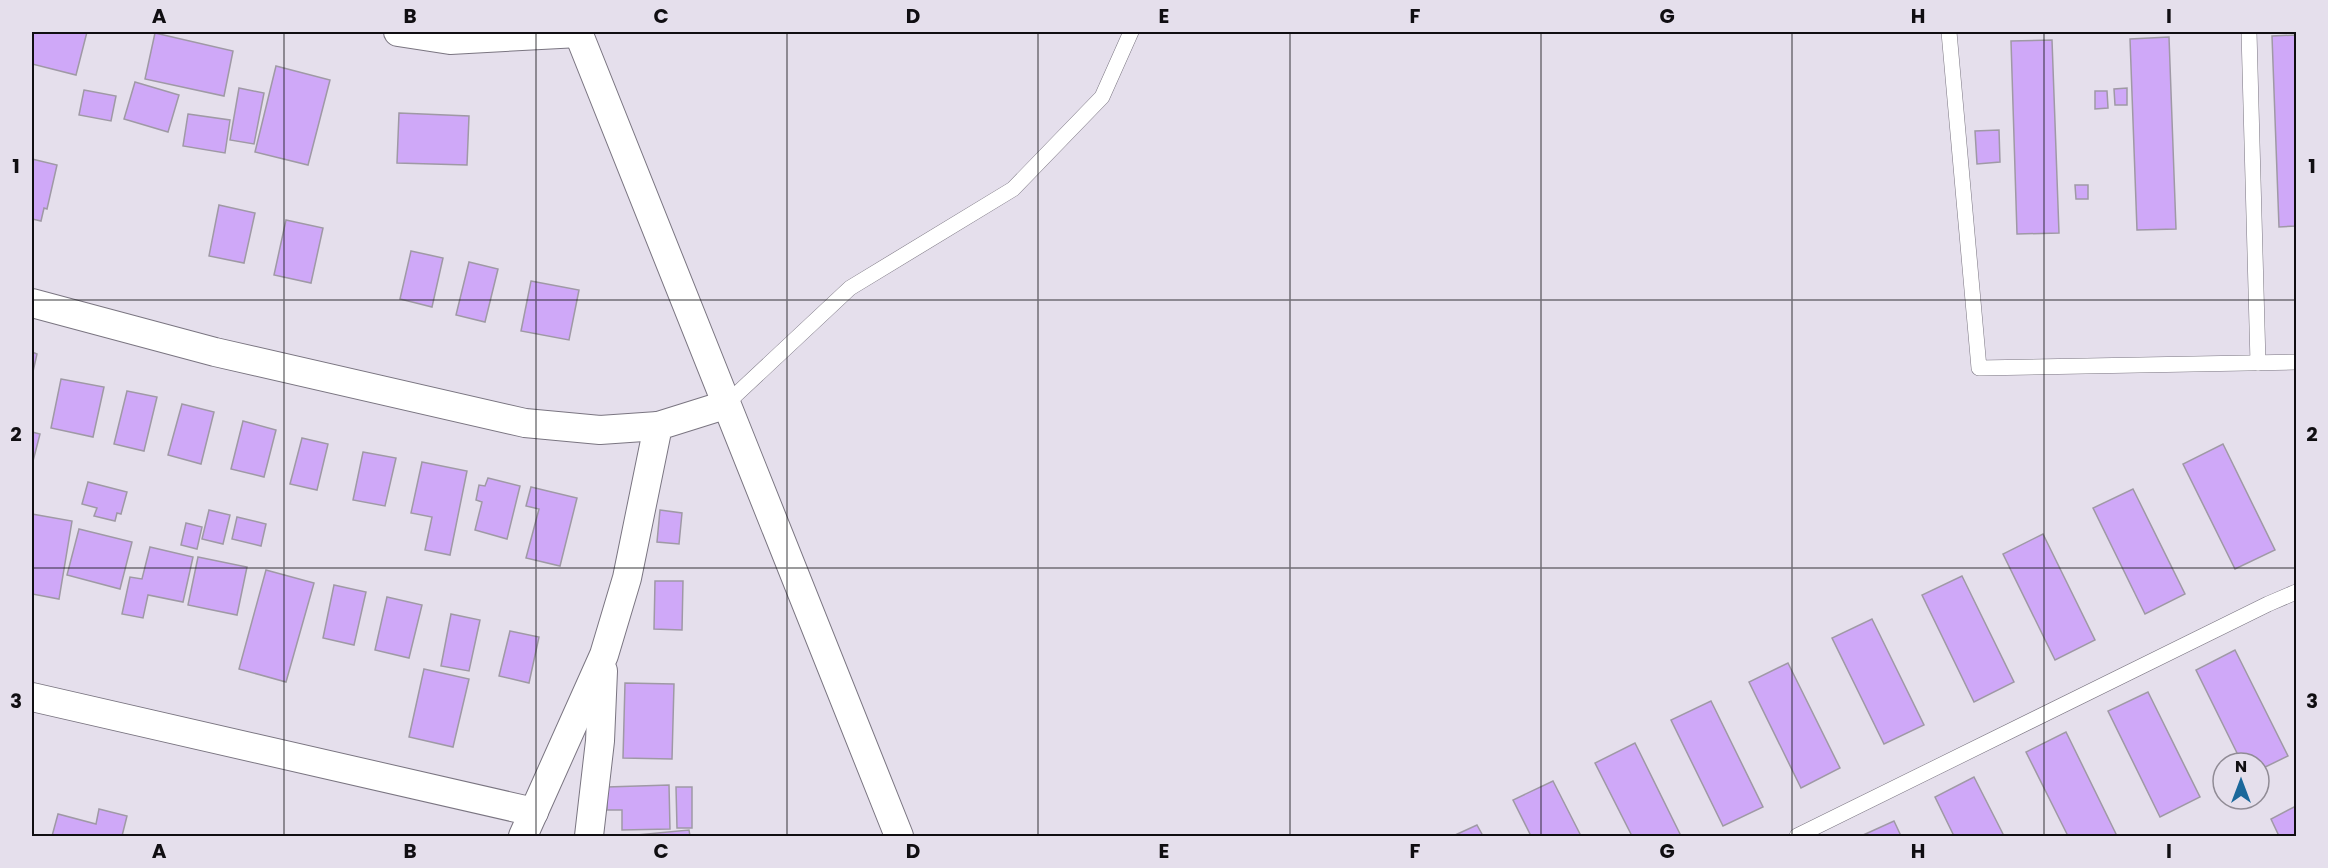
<svg xmlns="http://www.w3.org/2000/svg" width="2328" height="868" viewBox="0 0 2328 868" font-family="Poppins,sans-serif">
  <style>
    .building { fill: #cfa8f8; stroke: #9f99a5; stroke-width: 1.5 }
    .lines { fill: none; stroke-linecap: round; stroke-linejoin: round }
    .lane-casing { stroke: #7a7581; stroke-width: 16 }
    .street-casing { stroke: #7a7581; stroke-width: 30 }
    .lane { stroke: #fff; stroke-width: 15 }
    .street { stroke: #fff; stroke-width: 28 }
    .grid { fill: none; stroke: #100e12; stroke-width: 1.5; stroke-opacity: 0.55 }
    .neatline { fill: none; stroke: #100e12; stroke-width: 2 }
    .grid-label { font-size: 20px; text-anchor: middle; font-weight: bold; fill: #100e12 }
  </style>
  <rect width="100%" height="100%" fill="#e5dfec"/>
  <g class="building">
    <polygon points="32,32 87,32 76,75 32,64"/>
    <polygon points="155,33 233,51 224,96 145,79"/>
    <polygon points="2296,35 2296,226 2279,227 2272,36"/>
    <polygon points="2169,37 2176,229 2137,230 2130,39"/>
    <polygon points="2052,40 2059,233 2017,234 2011,41"/>
    <polygon points="276,66 330,80 308,165 255,152"/>
    <polygon points="135,82 179,95 168,132 124,119"/>
    <polygon points="239,88 264,93 254,144 230,140"/>
    <polygon points="2127,88 2127,105 2115,105 2114,89"/>
    <polygon points="84,90 116,96 111,121 79,115"/>
    <polygon points="2095,91 2107,91 2108,108 2095,109"/>
    <polygon points="399,113 469,116 467,165 397,163"/>
    <polygon points="188,114 230,120 225,153 183,146"/>
    <polygon points="1999,130 2000,162 1977,164 1975,131"/>
    <polygon points="32,159 57,165 47,209 44,208 41,221 32,219"/>
    <polygon points="2075,185 2088,185 2088,199 2076,199"/>
    <polygon points="219,205 255,213 244,263 209,256"/>
    <polygon points="286,220 323,228 311,283 274,275"/>
    <polygon points="411,251 443,258 432,307 400,299"/>
    <polygon points="469,262 498,269 485,322 456,315"/>
    <polygon points="531,281 579,290 569,340 521,331"/>
    <polygon points="32,352 37,354 32,376"/>
    <polygon points="61,379 104,387 93,437 51,428"/>
    <polygon points="127,391 157,397 144,451 114,444"/>
    <polygon points="182,404 214,412 201,464 168,455"/>
    <polygon points="243,421 276,430 264,477 231,469"/>
    <polygon points="32,432 40,434 32,465"/>
    <polygon points="302,438 328,444 317,490 290,484"/>
    <polygon points="2223,444 2275,550 2235,569 2183,464"/>
    <polygon points="363,452 396,458 385,506 353,500"/>
    <polygon points="422,462 467,471 450,555 425,550 432,517 411,513"/>
    <polygon points="488,478 520,486 507,539 475,530 482,502 476,500 479,485 485,486"/>
    <polygon points="88,482 127,492 121,514 117,513 115,521 94,516 97,508 82,504"/>
    <polygon points="531,487 577,498 560,566 526,558 539,509 526,506"/>
    <polygon points="2133,489 2185,594 2145,614 2093,508"/>
    <polygon points="209,510 230,515 223,544 202,539"/>
    <polygon points="660,510 682,513 679,544 657,542"/>
    <polygon points="32,514 72,521 59,599 32,594"/>
    <polygon points="237,517 266,524 261,546 232,539"/>
    <polygon points="186,523 202,527 197,549 181,545"/>
    <polygon points="79,529 132,542 120,589 67,575"/>
    <polygon points="2043,534 2095,640 2055,660 2003,554"/>
    <polygon points="150,547 193,557 183,602 148,595 143,618 122,614 130,577 142,579"/>
    <polygon points="198,557 247,567 237,615 188,605"/>
    <polygon points="266,570 314,583 286,682 239,669"/>
    <polygon points="1962,576 2014,682 1974,702 1922,595"/>
    <polygon points="655,581 683,581 682,630 654,629"/>
    <polygon points="334,585 366,592 354,645 323,638"/>
    <polygon points="387,597 422,605 409,658 375,650"/>
    <polygon points="451,614 480,620 469,671 441,666"/>
    <polygon points="1872,619 1924,725 1884,744 1832,638"/>
    <polygon points="510,631 539,637 529,683 499,676"/>
    <polygon points="2235,650 2288,756 2259,770 2259,763 2242,763 2196,670"/>
    <polygon points="1788,663 1840,768 1801,788 1749,682"/>
    <polygon points="424,669 469,679 453,747 409,737"/>
    <polygon points="625,683 674,684 672,759 623,758"/>
    <polygon points="2148,692 2200,797 2160,817 2108,711"/>
    <polygon points="1711,701 1763,807 1723,826 1671,720"/>
    <polygon points="2066,732 2117,836 2068,836 2026,752"/>
    <polygon points="1635,743 1681,836 1632,836 1595,763"/>
    <polygon points="1974,777 2004,836 1954,836 1935,797"/>
    <polygon points="1553,781 1581,836 1531,836 1513,800"/>
    <polygon points="669,785 670,829 622,830 622,810 607,810 607,787"/>
    <polygon points="676,787 692,787 692,828 677,828"/>
    <polygon points="2296,806 2296,836 2279,836 2271,819"/>
    <polygon points="99,809 127,816 122,836 52,836 58,814 96,824"/>
    <polygon points="1894,821 1901,836 1861,836"/>
    <polygon points="1477,825 1483,836 1453,836"/>
    <polygon points="689,830 690,836 626,836"/>
  </g>
  <g class="lines">
    <defs>
      <g id="lane">
        <polyline points="1949,32 1979,368 2296,362"/>
        <polyline points="2249,32 2258,363"/>
        <polyline points="725,405 850,288 1013,189 1102,97 1131,32"/>
        <polyline points="1797,836 2268,604 2296,592"/>
      </g>
      <g id="street">
        <polyline points="398,32 450,40 579,33"/>
        <polyline points="578,32 899,836"/>
        <polyline points="32,303 215,352 525,423 600,430 658,426"/>
        <polyline points="32,697 534,812"/>
        <polyline points="523,836 604,655 627,578 658,426 725,405"/>
        <polyline points="589,836 600,741 603,671"/>
      </g>
    </defs>
    <use href="#lane" class="lane-casing"/>
    <use href="#street" class="street-casing"/>
    <use href="#lane" class="lane"/>
    <use href="#street" class="street"/>
  </g>
  <path class="grid" d="M284,32V836M536,32V836M787,32V836M1038,32V836M1290,32V836M1541,32V836M1792,32V836M2044,32V836M32,300H2296M32,568H2296"/>
  <rect width="2328" height="868" fill="none" stroke="#e5dfec" stroke-width="66"/>
  <g transform="translate(2241 781)"><circle r="28" fill="#e5dfec" stroke="#908b95" stroke-width="1.5"/>
  <path d="M0-4.5L10 22L0 15L-10 22Z" fill="#1b689b"/>
  <text y="-9" font-size="16" font-weight="bold" text-anchor="middle" fill="#100e12">N</text>
  </g>
  <rect x="33" y="33" width="2262" height="802" class="neatline"/>
  <g class="grid-label">
    <text x="159" y="23">A</text>
    <text x="410" y="23">B</text>
    <text x="661" y="23">C</text>
    <text x="913" y="23">D</text>
    <text x="1164" y="23">E</text>
    <text x="1415" y="23">F</text>
    <text x="1667" y="23">G</text>
    <text x="1918" y="23">H</text>
    <text x="2169" y="23">I</text>
    <text x="16" y="173">1</text>
    <text x="2312" y="173">1</text>
    <text x="16" y="441">2</text>
    <text x="2312" y="441">2</text>
    <text x="16" y="708">3</text>
    <text x="2312" y="708">3</text>
    <text x="159" y="858">A</text>
    <text x="410" y="858">B</text>
    <text x="661" y="858">C</text>
    <text x="913" y="858">D</text>
    <text x="1164" y="858">E</text>
    <text x="1415" y="858">F</text>
    <text x="1667" y="858">G</text>
    <text x="1918" y="858">H</text>
    <text x="2169" y="858">I</text>
  </g>
</svg>
